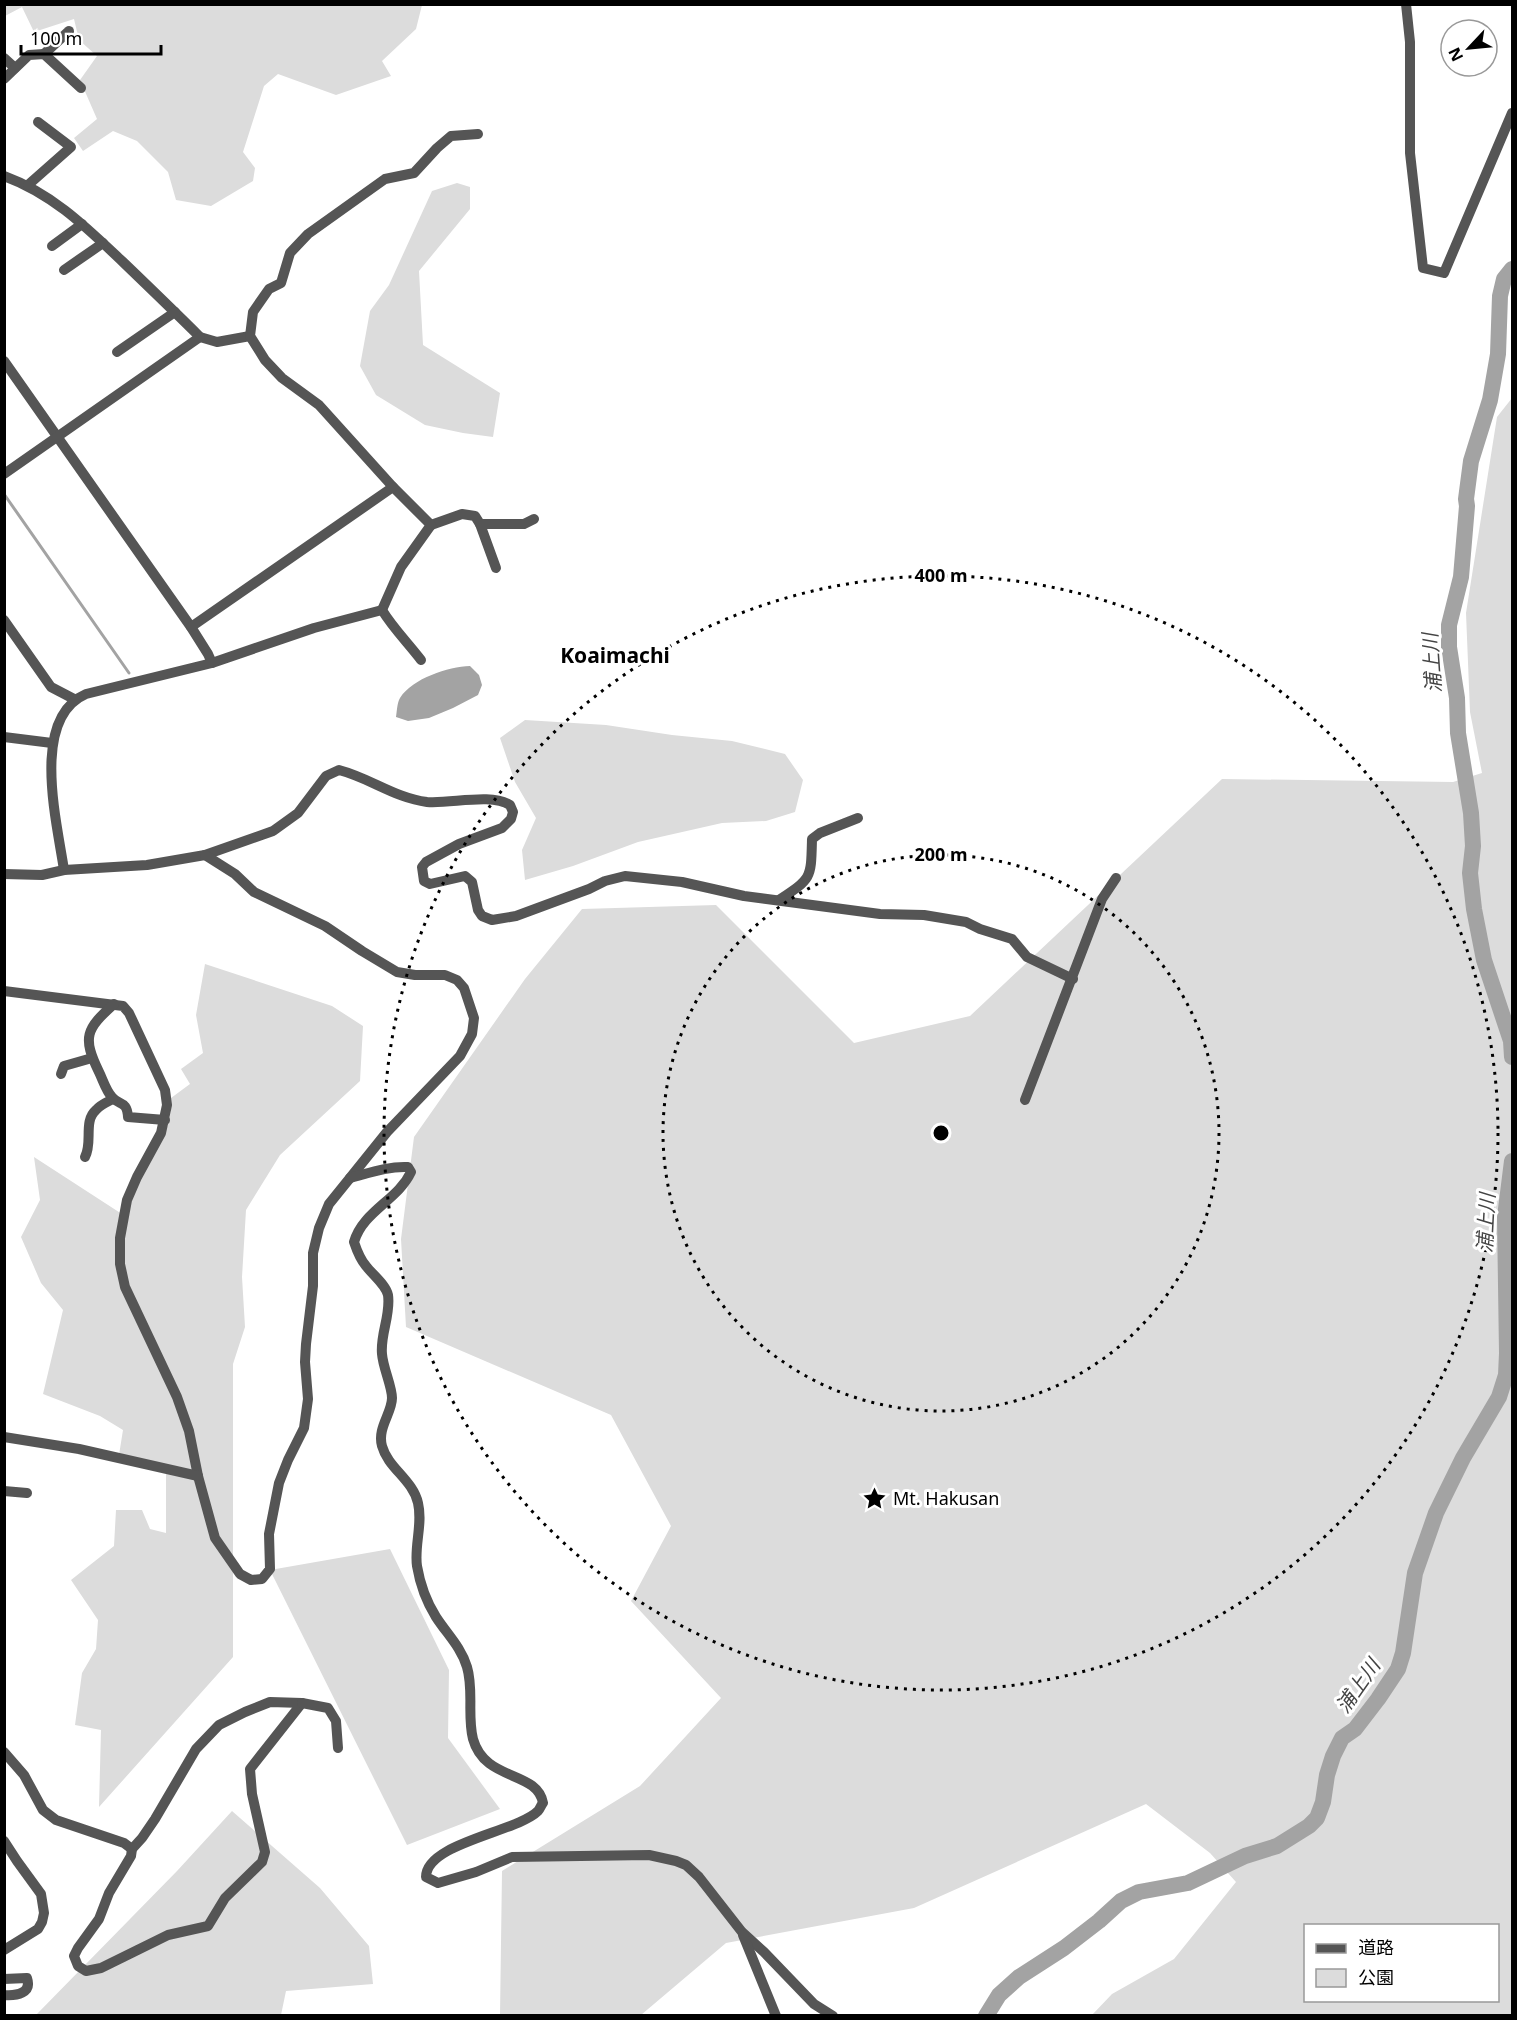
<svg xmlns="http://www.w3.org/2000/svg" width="1517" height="2020" viewBox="0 0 1517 2020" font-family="'Noto Sans','Noto Sans JP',sans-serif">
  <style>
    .green { fill: #dcdcdc; fill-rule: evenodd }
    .water { fill: #a3a3a3 }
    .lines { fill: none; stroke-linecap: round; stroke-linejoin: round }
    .stream { stroke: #a3a3a3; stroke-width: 3 }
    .river { stroke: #a3a3a3; stroke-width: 16 }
    .minor { stroke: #555; stroke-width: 10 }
    .ring { fill: none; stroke: #000; stroke-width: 3; stroke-dasharray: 3 6 }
    .labels { text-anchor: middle; stroke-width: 6; stroke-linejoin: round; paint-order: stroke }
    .poi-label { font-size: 18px; fill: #000; stroke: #fff; text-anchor: start }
    .water-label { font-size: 20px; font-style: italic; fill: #444; stroke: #fff }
    .quarter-label { font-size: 21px; font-weight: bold; fill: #000; stroke: #fff }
    .centre { fill: #000; stroke: #fff; stroke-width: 3 }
    .ring-label { font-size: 18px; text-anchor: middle; font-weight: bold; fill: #000; stroke: #fff; stroke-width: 6; stroke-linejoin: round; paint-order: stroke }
  </style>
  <rect width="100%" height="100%" fill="#fff"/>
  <g class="green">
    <polygon points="5,4 422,5 416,29 382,61 391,76 336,95 278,74 264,86 243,152 255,168 253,181 211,206 176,200 168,172 137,141 113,131 83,151 74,138 97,119 80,80 97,56 79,40 74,19 34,32 22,7 5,16"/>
    <polygon points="457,183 470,187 470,209 419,271 423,345 500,393 493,437 463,433 425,425 376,395 360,366 370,311 389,285 432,191"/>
    <path d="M1512,398V2015H1092L1112,1994L1174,1959L1236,1882L1210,1853L1146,1804L914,1908L726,1943L641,2015H500L502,1871L640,1786L721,1698L631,1601L671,1526L611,1415L406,1327L401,1239L414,1137L525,979L582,909L716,905L854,1043L970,1016L1222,779L1453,782L1482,773L1470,712L1466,613L1497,417ZM1306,1926H1498V2000H1306Z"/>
    <polygon points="525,720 606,725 672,735 732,741 785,754 803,780 795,812 766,821 722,823 638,842 573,866 525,880 522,850 536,818 515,782 500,738"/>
    <path d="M205,964L332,1006L363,1026L360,1081L280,1155L246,1210L242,1277L245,1327L233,1364V1657L99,1807L101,1730L75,1725L82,1673L96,1649L98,1620L71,1580L114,1546L116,1510H142L150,1529L166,1533V1466L119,1455L123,1430L100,1416L43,1394L63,1310L41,1283L21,1237L40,1200L34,1157L125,1216C130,1204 133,1192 138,1180C151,1150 173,1135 171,1098L190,1084L181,1069L203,1053L196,1015Z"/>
    <polygon points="390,1549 449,1670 448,1738 500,1809 407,1845 270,1570"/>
    <polygon points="232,1811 320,1888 369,1946 373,1984 286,1991 281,2015 35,2016 177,1871"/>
  </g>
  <path class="water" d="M470,666L479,675L482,685L478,695L453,708L429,718L408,721L396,717C397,711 397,703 400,698C413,678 448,667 470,666Z"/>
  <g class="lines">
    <polyline class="stream" points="4,494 129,673"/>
    <g class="river">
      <polyline points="1512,269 1504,279 1500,296 1498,354 1490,400 1471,461 1466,499 1467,506 1461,577 1449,625 1449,647 1457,698 1458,733 1471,813 1473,846 1470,873 1474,909 1484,960 1511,1041 1512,1057"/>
      <polyline points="986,2016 999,1995 1019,1977 1064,1948 1099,1921 1121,1901 1139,1892 1188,1883 1245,1856 1277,1846 1309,1826 1317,1818 1323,1802 1327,1775 1333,1756 1342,1738 1355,1729 1378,1699 1398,1669 1403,1653 1415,1573 1436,1513 1463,1458 1499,1397 1506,1375 1507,1353 1505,1217 1512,1161"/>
    </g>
    <g class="minor">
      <polyline points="1406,4 1410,42 1410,153 1423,268 1444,273 1512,113"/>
      <polyline points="44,54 69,31"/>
      <polyline points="4,58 15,68"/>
      <polyline points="4,79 29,55 44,54 81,88"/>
      <path d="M4,176C53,194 86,227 123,262C149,287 175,312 200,337L217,342L250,336"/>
      <polyline points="28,185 71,147 38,122"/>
      <polyline points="52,246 82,224"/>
      <polyline points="64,270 103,243"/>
      <polyline points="117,352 175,312"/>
      <polyline points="4,361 191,627 208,654 212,663"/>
      <polyline points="4,474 200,337"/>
      <polyline points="480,524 496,568"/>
      <polyline points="431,525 462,514 475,516 480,524 524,524 534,519"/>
      <polyline points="382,610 401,567 431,525 393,487 319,405 282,378 265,360 250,336 253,312 269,289 281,283 290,253 308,234 385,179 414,173 437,148 451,136 478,134"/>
      <path d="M382,610C393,628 408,643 421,660"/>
      <polyline points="4,620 51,687 74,699"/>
      <polyline points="191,627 393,487"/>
      <polyline points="4,737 52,743"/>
      <path d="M64,870C57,822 30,718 86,694L212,663L314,628L382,610"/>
      <path d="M4,874L42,875L64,870L147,865L205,855L273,831L298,813L326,776L339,770C370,778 395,798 427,802C451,804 491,793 510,805L513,812L511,819L502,828L459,844L426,862L422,867L424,881L430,884L465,876L472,882L478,910L482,916L492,920L516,916L589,889L605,881L625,876L682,882L744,896L880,914L924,915L966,922L980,929L1012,939L1027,957L1073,979"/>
      <path d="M779,900C812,878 811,879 812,839L820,833L858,818"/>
      <polyline points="4,991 123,1006 129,1013 165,1090 167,1105 161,1133 137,1177 127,1200 120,1238 120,1264 125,1287 177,1397 189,1431 198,1476 215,1538 240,1574 251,1580 262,1579 270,1569 269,1534 279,1483 288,1460 304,1428 308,1399 305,1362 306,1344 313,1286 313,1253 319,1228 329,1204 350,1178 387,1132 460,1056 472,1034 474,1018 464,988 457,980 445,975 415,975 397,972 362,951 325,926 254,892 235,874 205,855"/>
      <path d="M114,1004C86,1029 82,1037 99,1072C103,1080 106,1091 112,1097C119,1106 127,1100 128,1117L165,1120"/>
      <polyline points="61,1074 64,1066 92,1058"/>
      <polyline points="1025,1100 1102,899 1116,878"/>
      <path d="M85,1157C93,1143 83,1121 96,1110C100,1105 107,1102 113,1099"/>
      <path d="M350,1178C369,1173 388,1166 408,1167L411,1172C398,1200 363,1211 354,1242C357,1251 360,1259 366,1266C373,1275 386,1285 388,1295C391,1315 380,1334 382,1354C383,1368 392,1386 392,1398C392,1413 377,1428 382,1446C388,1468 413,1480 418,1503C423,1524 414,1546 417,1566C420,1584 426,1601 436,1617C447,1634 461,1647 467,1667C474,1690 467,1716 473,1739C485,1782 537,1770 543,1803C541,1805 540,1809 538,1811C517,1832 426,1843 426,1877L438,1883L476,1872L512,1857L649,1855L676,1861L686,1865L699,1877L742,1932L764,1952L814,2004L833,2016"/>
      <polyline points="4,1437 79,1449 198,1476"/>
      <polyline points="4,1491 27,1493"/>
      <polygon points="270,1702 302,1703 250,1769 252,1794 265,1852 262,1862 225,1898 208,1926 168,1935 101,1968 86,1971 78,1966 74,1956 78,1948 99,1919 109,1893 131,1856 132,1849 142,1838 155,1819 196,1749 219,1725 245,1712"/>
      <polyline points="302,1703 328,1708 336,1721 338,1748"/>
      <polyline points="4,1752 24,1775 43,1810 56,1820 124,1843 132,1849"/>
      <polyline points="4,1841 17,1861 41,1894 44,1913 42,1922 38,1929 4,1950"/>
      <polyline points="743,1935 776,2016"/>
      <path d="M4,1979L27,1978C32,1993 17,1996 4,1995"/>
    </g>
  </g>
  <g class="ring">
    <circle cx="941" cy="1133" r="278"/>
    <circle cx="941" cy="1133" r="557"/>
  </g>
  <defs>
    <symbol id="sight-bare" viewBox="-9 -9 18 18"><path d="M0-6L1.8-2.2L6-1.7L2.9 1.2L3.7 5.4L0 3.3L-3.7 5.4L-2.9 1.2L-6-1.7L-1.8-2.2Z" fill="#000" stroke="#fff" stroke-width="2.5" paint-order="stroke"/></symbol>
  </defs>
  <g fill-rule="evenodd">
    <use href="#sight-bare" x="858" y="1482" width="33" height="33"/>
  </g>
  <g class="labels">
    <g class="poi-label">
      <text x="893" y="1505">Mt. Hakusan</text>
    </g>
    <g class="water-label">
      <text transform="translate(1432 663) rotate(-94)" y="7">浦上川</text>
      <text transform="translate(1486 1223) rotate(-87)" y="7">浦上川</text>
      <text transform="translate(1358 1686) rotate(-55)" y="7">浦上川</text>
    </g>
    <g class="quarter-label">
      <text x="615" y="663">Koaimachi</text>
    </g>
  </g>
  <circle cx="941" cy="1133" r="9" class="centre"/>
  <g class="ring-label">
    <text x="941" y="582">400 m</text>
    <text x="941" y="861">200 m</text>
  </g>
  <rect width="1517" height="2020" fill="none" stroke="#000000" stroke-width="12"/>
  <rect x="1304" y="1924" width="195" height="78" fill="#ffffff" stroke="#999999" stroke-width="1.5"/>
  <rect x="1316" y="1944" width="30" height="9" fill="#555555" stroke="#999999" stroke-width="1.5"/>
  <text x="1358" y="1954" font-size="18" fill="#000000">道路</text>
  <rect x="1316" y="1969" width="30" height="18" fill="#dcdcdc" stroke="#999999" stroke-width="1.5"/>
  <text x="1358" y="1984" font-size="18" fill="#000000">公園</text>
  <g transform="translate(1469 48) rotate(244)"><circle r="28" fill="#ffffff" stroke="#999999" stroke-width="1.5"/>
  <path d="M0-4.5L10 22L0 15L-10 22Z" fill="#000000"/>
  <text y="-9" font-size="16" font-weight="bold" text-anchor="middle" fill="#000000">N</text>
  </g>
  <path d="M21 45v9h140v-9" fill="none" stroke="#000000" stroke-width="3"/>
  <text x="30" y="45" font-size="18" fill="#000000" stroke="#ffffff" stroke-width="4.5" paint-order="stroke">100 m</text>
</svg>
